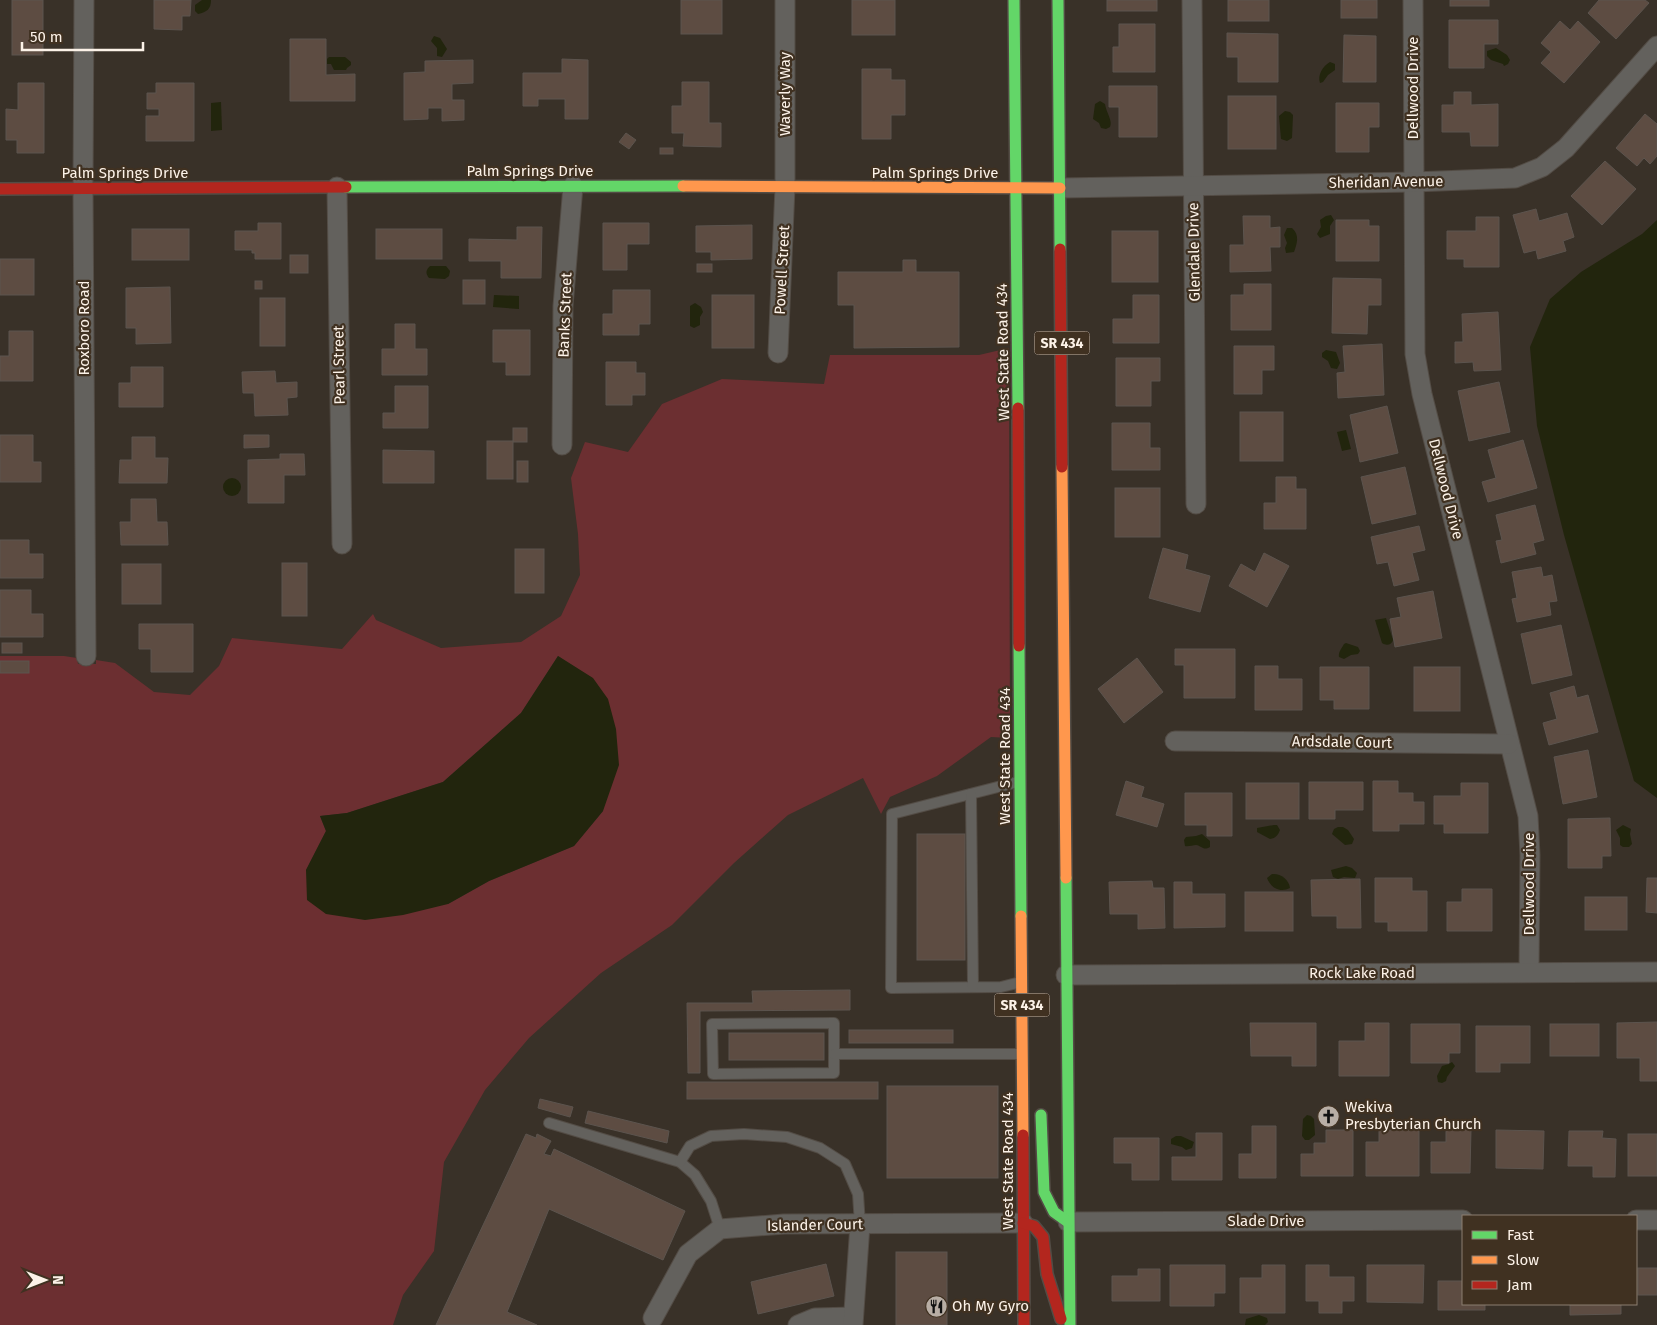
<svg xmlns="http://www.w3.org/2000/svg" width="1657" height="1325" viewBox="0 0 1657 1325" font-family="'Fira Sans',sans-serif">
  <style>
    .green { fill: #6c2f31; fill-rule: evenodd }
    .water { fill: #22250d }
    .building { fill: #5d4c42; stroke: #5c544e }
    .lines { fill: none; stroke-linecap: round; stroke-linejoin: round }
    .lane-casing { stroke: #534c45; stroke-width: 12 }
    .street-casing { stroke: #534c45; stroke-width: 21 }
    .fast-casing { stroke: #534c45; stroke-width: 14 }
    .slow-casing { stroke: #534c45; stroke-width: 14 }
    .jam-casing { stroke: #534c45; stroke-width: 14 }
    .lane { stroke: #63615d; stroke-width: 10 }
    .street { stroke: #63615d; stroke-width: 19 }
    .fast { stroke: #63d668; stroke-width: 11 }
    .slow { stroke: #ff974d; stroke-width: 11 }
    .jam { stroke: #b3261e; stroke-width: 11 }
    .labels { text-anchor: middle; stroke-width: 4.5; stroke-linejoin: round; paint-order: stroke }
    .shield { fill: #403121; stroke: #c4b8ac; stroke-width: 1 }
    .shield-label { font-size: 14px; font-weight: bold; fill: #fcf2e8 }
    .street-label { font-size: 15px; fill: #fcf2e8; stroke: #403121 }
    .poi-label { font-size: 15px; fill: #fcf2e8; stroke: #403121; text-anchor: start }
  </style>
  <rect width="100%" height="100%" fill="#393128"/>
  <path class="green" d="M1009,348L1010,738L991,737L937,776L890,797L881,814L863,778L788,815L734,863L672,925L601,973L529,1038L485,1090L444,1162L434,1251L403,1295L393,1325H0V656H64L77,658L78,664H96V660L115,663L154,692L190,695L219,666L232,638L342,649L373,614L376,620L441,648L521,642L561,616L580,575L578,534L571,478L585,442L628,452L662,404L722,379L824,384L830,355H979ZM558,656L592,678L603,811L574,846L489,881L448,904L306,870L326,831L320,816L347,813L443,782L521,713Z"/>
  <g class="water">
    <path d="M202,0H211C211,9 207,12 198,14L195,11V5Z"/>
    <polygon points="434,36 440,38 447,49 442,57 437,56 437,48 431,41"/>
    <polygon points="1496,48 1507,55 1510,60 1508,64 1504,66 1503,64 1491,60 1487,56 1487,51"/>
    <polygon points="329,57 345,57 351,62 351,65 347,68 346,70 334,70 331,64 327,64 327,59"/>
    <path d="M1330,62L1335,64V70L1328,75L1323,82L1320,83C1317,75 1323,66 1330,62Z"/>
    <path d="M1100,101L1105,104C1106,112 1113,121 1110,127L1106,129L1101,128L1099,123L1093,119L1095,104Z"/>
    <polygon points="221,102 222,130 211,131 211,103"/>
    <polygon points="1285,111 1290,112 1293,115 1292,138 1287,141 1281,139 1279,116"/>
    <polygon points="1331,215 1334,220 1330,226 1330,234 1320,238 1317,234 1321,227 1320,220 1326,216"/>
    <polygon points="1657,220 1657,798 1634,781 1564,535 1537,426 1530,347 1550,299 1581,272 1642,234"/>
    <path d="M1287,228H1292C1300,235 1297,244 1294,252L1286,253L1285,248L1287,243L1284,235Z"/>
    <path d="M430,266H446L450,271L449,276L445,279L429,278C425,273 426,270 430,266Z"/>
    <polygon points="494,295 519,296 519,309 493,307"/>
    <polygon points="695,303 701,307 703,312 700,317 700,325 694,328 690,326 690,306"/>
    <polygon points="1326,350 1336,352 1340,363 1337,369 1331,368 1328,361 1322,357 1322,353"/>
    <polygon points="1346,430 1351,449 1342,451 1337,432"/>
    <circle cx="232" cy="487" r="9"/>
    <path d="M1386,618L1393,640C1392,645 1386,646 1382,643L1375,620Z"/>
    <path d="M1346,643L1358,647L1360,651L1358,654L1351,655L1344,659L1339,657C1338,652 1342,648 1344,644Z"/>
    <polygon points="558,656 593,678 608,699 616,729 619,765 603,811 574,846 489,881 448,904 403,915 365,920 326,914 307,900 306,870 326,831 320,816 347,813 443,782 521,713"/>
    <path d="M1274,825H1277L1280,830C1278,835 1276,838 1270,839L1257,832V828Z"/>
    <polygon points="1623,825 1631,829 1630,834 1632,844 1629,847 1623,847 1620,845 1620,838 1616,830"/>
    <polygon points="1338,827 1343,827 1348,830 1354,839 1352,844 1345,845 1332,834 1334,829"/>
    <path d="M1202,834L1210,841V847C1203,851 1202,846 1196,845C1193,845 1188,847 1185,846L1184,840L1186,837L1196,836Z"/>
    <polygon points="1346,866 1352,868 1357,873 1355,878 1344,877 1338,879 1333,877 1331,870"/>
    <path d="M1272,874C1280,873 1289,879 1290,888C1280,893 1271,888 1267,878Z"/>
    <polygon points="1452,1062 1455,1066 1447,1077 1446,1081 1442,1083 1438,1082 1437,1076 1442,1066 1449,1064"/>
    <polygon points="1307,1115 1311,1116 1314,1119 1315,1135 1309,1140 1305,1140 1302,1136 1303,1119"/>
    <polygon points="1176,1136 1181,1136 1194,1142 1192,1148 1186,1150 1182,1147 1171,1144 1171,1139"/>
    <polygon points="1259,1315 1267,1318 1268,1322 1265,1325 1245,1325 1246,1319"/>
  </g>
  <g class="building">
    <rect x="12" y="0" width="31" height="55"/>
    <polygon points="154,0 191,0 190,16 182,16 182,30 154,29"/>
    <rect x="681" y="0" width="41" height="34"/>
    <rect x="852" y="0" width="43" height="35"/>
    <rect x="1107" y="0" width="50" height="11"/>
    <rect x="1228" y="0" width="41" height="21"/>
    <rect x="1341" y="0" width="36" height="18"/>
    <rect x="1450" y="0" width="39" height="6"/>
    <polygon points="1599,0 1645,0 1649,3 1616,39 1588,13"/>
    <polygon points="1449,20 1498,20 1498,44 1484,44 1484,68 1449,68"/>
    <polygon points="1560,21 1570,30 1578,21 1600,42 1564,83 1541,63 1551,52 1541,43"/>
    <polygon points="1119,24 1155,24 1155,72 1113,72 1113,47 1119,47"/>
    <polygon points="1227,33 1278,34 1278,82 1238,82 1238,57 1227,57"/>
    <polygon points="1344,35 1376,36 1376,82 1343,82"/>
    <polygon points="290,39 326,39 326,75 355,74 355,101 290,101"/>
    <polygon points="562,59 588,60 588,119 565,119 565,99 538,99 538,106 523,106 523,73 562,73"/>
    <polygon points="473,60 473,83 452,84 452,100 464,100 464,120 442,121 442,108 428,108 428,119 404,120 404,73 425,72 425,61"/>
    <polygon points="862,69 891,69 891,80 905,80 905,115 891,115 891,139 862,139"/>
    <polygon points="682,82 709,82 709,123 721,123 721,147 683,146 684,133 672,133 672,106 682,106"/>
    <polygon points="18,83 44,83 44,153 17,153 17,140 6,140 6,109 18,110"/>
    <polygon points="156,83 194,83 194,141 146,141 146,116 159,116 159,109 147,109 147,93 156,93"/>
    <polygon points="1109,86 1157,86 1157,137 1119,137 1119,107 1109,107"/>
    <polygon points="1454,92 1471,92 1471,105 1498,104 1498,146 1471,146 1470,132 1442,132 1442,105 1454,105"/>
    <rect x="1228" y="96" width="48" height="53"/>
    <polygon points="1336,103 1379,103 1379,127 1369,127 1369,152 1336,152"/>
    <polygon points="1645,114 1657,124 1657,156 1650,164 1644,158 1637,166 1616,148"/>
    <polygon points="626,133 636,140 629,149 619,142"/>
    <rect x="660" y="148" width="13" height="6"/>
    <polygon points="1605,161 1636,189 1602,225 1571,196"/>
    <polygon points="1536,209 1539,221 1567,213 1574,237 1563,241 1566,251 1538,259 1536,250 1524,253 1513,215"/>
    <polygon points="1243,216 1270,216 1270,228 1280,227 1280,247 1270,247 1271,271 1230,272 1230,245 1244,245"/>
    <polygon points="1476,217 1499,217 1499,267 1464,267 1464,259 1447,259 1447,231 1476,231"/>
    <polygon points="1336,220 1369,220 1369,226 1379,226 1379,261 1336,261"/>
    <polygon points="258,223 281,223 281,259 255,259 255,253 252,253 252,250 235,250 235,231 258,231"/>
    <polygon points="603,223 649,223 649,244 627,244 627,270 603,270"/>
    <polygon points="752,225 752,259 711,260 711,252 696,252 696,226"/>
    <polygon points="517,227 542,227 541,278 501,278 501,261 469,261 469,239 517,240"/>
    <rect x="132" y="229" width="57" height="31"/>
    <rect x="376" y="229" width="66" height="30"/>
    <rect x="1112" y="231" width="46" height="51"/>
    <rect x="290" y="255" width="18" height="18"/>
    <rect x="0" y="259" width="34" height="36"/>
    <polygon points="903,260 916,260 916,272 959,272 959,347 854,348 854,305 838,305 838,272 903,272"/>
    <rect x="697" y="264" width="15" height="8"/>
    <polygon points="1333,278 1381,279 1381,305 1368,305 1367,334 1332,333"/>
    <rect x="463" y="280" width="22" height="24"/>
    <rect x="255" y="281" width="7" height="8"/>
    <polygon points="1244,284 1271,284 1271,330 1231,330 1231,295 1244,295"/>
    <polygon points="170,287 171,343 136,344 136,328 126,328 126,288"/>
    <polygon points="613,290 650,290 650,324 639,324 639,335 603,335 603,314 613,314"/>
    <rect x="712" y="295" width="42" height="53"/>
    <polygon points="1133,295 1159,295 1159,343 1113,343 1113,319 1133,319"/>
    <rect x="260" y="298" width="25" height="48"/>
    <polygon points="1498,312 1501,370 1474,371 1473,362 1455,363 1455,342 1463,342 1462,314"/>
    <polygon points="395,324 415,324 415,349 427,349 427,375 382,375 382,349 395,349"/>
    <polygon points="493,330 530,330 530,375 506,375 506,362 493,362"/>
    <polygon points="9,331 33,331 33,381 0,381 0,356 9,356"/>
    <polygon points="1382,344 1384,395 1338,398 1337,373 1345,372 1343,346"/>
    <polygon points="1234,346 1274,346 1274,370 1262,370 1262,394 1234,394"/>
    <polygon points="1116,358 1160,358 1160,381 1151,381 1151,406 1116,406"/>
    <polygon points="606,362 636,362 636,373 645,373 645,395 632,395 632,405 606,405"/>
    <polygon points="131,367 163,367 163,407 119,407 119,383 131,383"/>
    <polygon points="275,371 276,383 297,382 297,397 287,398 288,415 255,416 254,393 243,393 242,372"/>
    <polygon points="1499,382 1510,432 1469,441 1458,391"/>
    <polygon points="395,386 428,386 428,428 383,428 383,413 395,413"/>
    <polygon points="1387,406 1398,453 1360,462 1350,415"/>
    <rect x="1240" y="412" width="43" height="49"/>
    <polygon points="1112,423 1150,423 1150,448 1160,448 1160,470 1112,470"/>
    <rect x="513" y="428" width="14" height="14"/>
    <polygon points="0,435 33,435 33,462 41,462 41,482 0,482"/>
    <polygon points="244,435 269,435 269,447 244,448"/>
    <polygon points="132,437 155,437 155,458 168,458 167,483 119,483 120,460 132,460"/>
    <polygon points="1523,440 1537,488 1488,502 1482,482 1496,478 1488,450"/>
    <rect x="487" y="441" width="26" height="38"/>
    <polygon points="383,450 434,451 434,483 383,483"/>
    <polygon points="280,454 304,454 305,475 284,475 284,503 248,503 248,460 280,459"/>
    <rect x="517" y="461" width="11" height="21"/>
    <polygon points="1405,467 1416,514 1372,524 1361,477"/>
    <polygon points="1276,477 1296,477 1296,489 1306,489 1306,529 1264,529 1264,503 1276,503"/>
    <rect x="1115" y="488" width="45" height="49"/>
    <polygon points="131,499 156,499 157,522 167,522 168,545 121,545 120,522 131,522"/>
    <polygon points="1535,505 1544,540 1533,543 1536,554 1501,563 1496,541 1502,540 1496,515"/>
    <polygon points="1419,526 1425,550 1412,553 1419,580 1394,586 1388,562 1377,564 1371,537"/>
    <polygon points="0,540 29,540 29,554 43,554 43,578 0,578"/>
    <polygon points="1163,548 1188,555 1185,569 1210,576 1200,612 1149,598"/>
    <rect x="515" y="549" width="29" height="44"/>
    <polygon points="1264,553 1289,566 1267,607 1229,586 1241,564 1255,572"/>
    <rect x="282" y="563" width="25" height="53"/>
    <rect x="122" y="564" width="39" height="40"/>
    <polygon points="1541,567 1543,577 1552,575 1557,601 1549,602 1551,615 1517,622 1512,599 1517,598 1512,572"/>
    <polygon points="0,590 31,590 31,614 43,614 43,637 0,637"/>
    <polygon points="1433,591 1442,638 1395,647 1390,619 1401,617 1397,598"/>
    <polygon points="139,624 193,624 193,672 151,672 151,649 139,649"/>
    <polygon points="1561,625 1572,675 1532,684 1521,634"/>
    <rect x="2" y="643" width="20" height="10"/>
    <polygon points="1175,649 1235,649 1235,698 1184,698 1184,665 1175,665"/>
    <polygon points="1137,658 1163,692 1124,723 1098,689"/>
    <rect x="0" y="661" width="29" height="12"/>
    <polygon points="1255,666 1278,666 1278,679 1302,679 1302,710 1255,710"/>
    <polygon points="1320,667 1369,667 1369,709 1334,709 1334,700 1320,700"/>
    <rect x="1414" y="667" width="46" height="44"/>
    <polygon points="1574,686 1577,698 1588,695 1598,732 1549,745 1543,723 1557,719 1550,693"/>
    <polygon points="1588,750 1597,797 1563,804 1554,757"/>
    <polygon points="1126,781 1144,787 1141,797 1164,804 1157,827 1116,815"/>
    <polygon points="1373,781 1398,781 1398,793 1413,793 1413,802 1424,802 1424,824 1399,824 1399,831 1373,831"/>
    <polygon points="1309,782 1363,782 1363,810 1335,810 1335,819 1309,819"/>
    <rect x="1246" y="783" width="53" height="36"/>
    <polygon points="1461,783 1488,783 1488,833 1444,833 1444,824 1434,824 1434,796 1461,796"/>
    <polygon points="1185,793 1232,793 1232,836 1207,836 1207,825 1185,825"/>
    <polygon points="1610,818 1611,856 1602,856 1602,868 1568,868 1568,819"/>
    <rect x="917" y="834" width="48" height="126"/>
    <polygon points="1375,878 1412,878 1412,891 1427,891 1427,931 1388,931 1388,922 1375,922"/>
    <polygon points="1647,878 1657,878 1657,913 1646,912"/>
    <polygon points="1360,879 1361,928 1337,928 1337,916 1312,916 1311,880"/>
    <polygon points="1152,881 1153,888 1164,888 1165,928 1138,929 1138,914 1110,914 1109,882"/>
    <polygon points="1174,882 1192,882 1192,894 1225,894 1225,927 1174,928"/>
    <polygon points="1462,889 1492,889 1492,931 1447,931 1447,902 1462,902"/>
    <rect x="1245" y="892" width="48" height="39"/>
    <rect x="1585" y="897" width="42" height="33"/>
    <polygon points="850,990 850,1010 700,1011 700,1073 688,1073 687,1003 753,1003 752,991"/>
    <polygon points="1657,1022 1657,1081 1640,1081 1640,1058 1617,1058 1617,1023"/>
    <polygon points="1250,1023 1316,1023 1316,1066 1292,1066 1292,1056 1251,1056"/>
    <polygon points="1365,1023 1389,1023 1389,1076 1339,1076 1339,1041 1365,1041"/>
    <polygon points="1411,1024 1460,1024 1460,1053 1449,1053 1449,1063 1411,1063"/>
    <rect x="1550" y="1024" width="49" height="32"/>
    <polygon points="1476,1026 1530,1026 1530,1063 1500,1063 1500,1072 1476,1072"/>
    <rect x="849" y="1030" width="104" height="13"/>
    <rect x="729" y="1033" width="95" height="27"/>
    <rect x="687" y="1082" width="191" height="17"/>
    <rect x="887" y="1086" width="111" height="92"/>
    <polygon points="540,1099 573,1107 570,1117 538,1108"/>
    <polygon points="588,1111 669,1131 667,1143 585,1123"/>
    <polygon points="1252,1126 1276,1126 1276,1178 1239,1178 1239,1154 1252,1154"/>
    <polygon points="1446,1128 1471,1129 1470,1173 1431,1173 1431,1142 1446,1142"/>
    <polygon points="1326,1130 1353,1130 1353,1176 1301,1176 1301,1154 1314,1154 1314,1143 1326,1143"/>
    <polygon points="1379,1130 1419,1130 1419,1176 1366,1176 1366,1142 1379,1142"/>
    <polygon points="1496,1130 1544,1131 1543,1169 1496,1168"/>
    <polygon points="1569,1131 1603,1131 1602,1138 1616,1139 1615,1177 1593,1177 1593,1166 1568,1166"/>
    <polygon points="1196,1133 1222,1133 1222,1180 1172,1180 1172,1157 1196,1157"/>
    <polygon points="526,1134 536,1138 537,1134 551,1141 544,1154 551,1156 554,1149 685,1211 663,1260 549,1209 507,1312 537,1325 436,1325"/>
    <rect x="1628" y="1134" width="29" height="42"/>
    <polygon points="1114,1138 1159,1138 1159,1180 1132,1180 1132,1163 1114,1163"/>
    <rect x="896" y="1252" width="51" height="73"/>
    <polygon points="826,1264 834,1296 758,1314 751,1282"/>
    <polygon points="1170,1265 1225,1265 1225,1293 1214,1293 1214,1306 1170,1306"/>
    <polygon points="1262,1265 1285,1265 1285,1313 1240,1313 1240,1278 1262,1278"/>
    <polygon points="1306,1265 1329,1265 1329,1277 1354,1277 1354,1301 1342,1301 1342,1313 1319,1313 1319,1301 1306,1301"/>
    <polygon points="1367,1265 1424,1265 1423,1303 1367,1302"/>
    <rect x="1638" y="1268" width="19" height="27"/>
    <polygon points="1138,1269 1160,1269 1160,1301 1112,1301 1112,1276 1138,1276"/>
    <polygon points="1438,1281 1463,1281 1463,1304 1485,1304 1485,1310 1438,1310"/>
    <polygon points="1570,1304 1621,1304 1621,1314 1570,1315"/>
  </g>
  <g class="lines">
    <defs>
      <g id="lane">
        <polyline points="1017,782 892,814 891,988 1001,987 1021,982"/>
        <polyline points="971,794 973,987"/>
        <polygon points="834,1023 834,1073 713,1074 712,1024"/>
        <polyline points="834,1054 1022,1054"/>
        <polyline points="549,1123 680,1162 695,1175 711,1201 720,1229"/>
        <polyline points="680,1162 690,1146 711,1136 744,1134 787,1137 820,1148 845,1164 858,1194 860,1225"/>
      </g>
      <g id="street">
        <polyline points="84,0 83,188 86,656"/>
        <polyline points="1192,0 1196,504"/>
        <polyline points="1413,0 1415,354 1422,394 1528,816 1530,855 1529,972"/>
        <polyline points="337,187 342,544"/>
        <polyline points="1060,188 1414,182 1515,178 1542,167 1566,148 1657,46"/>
        <polyline points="778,353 785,187 785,0"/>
        <polyline points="562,445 563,306 573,186"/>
        <polyline points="1175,741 1509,744"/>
        <polyline points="1066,975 1657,972"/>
        <polyline points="1636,1220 1657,1220"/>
        <polyline points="1068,1222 1463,1220"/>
        <polyline points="653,1318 688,1254 720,1229 784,1224 1023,1223"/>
        <polyline points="798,1325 815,1318 853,1317"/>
        <polyline points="853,1325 860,1225"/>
      </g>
      <g id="fast">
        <polyline points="1014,0 1018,408"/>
        <polyline points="1058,0 1060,249"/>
        <polyline points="346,187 683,186"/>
        <polyline points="1019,646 1021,916"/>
        <polyline points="1066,878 1070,1325"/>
        <polyline points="1041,1115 1044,1192 1054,1212 1068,1222"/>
      </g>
      <g id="slow">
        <polyline points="683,186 1060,188"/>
        <polyline points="1062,467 1066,878"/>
        <polyline points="1021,916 1023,1135"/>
      </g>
      <g id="jam">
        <polyline points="0,189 346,187"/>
        <polyline points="1060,249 1062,467"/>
        <polyline points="1018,408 1019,646"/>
        <polyline points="1023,1135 1024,1325"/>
        <polyline points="1023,1223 1034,1226 1043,1237 1047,1274 1061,1319"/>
      </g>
    </defs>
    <use href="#lane" class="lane-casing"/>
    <use href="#street" class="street-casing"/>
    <use href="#fast" class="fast-casing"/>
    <use href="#slow" class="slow-casing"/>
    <use href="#jam" class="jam-casing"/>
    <use href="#lane" class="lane"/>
    <use href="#street" class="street"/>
    <use href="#fast" class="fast"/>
    <use href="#slow" class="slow"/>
    <use href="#jam" class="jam"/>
  </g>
  <defs>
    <symbol id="church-disc" viewBox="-11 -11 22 22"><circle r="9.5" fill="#b8aea5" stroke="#403121"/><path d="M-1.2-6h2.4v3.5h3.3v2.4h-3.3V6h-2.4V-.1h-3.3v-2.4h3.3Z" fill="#111"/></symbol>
    <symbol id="restaurant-disc" viewBox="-11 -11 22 22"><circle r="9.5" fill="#b8aea5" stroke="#403121"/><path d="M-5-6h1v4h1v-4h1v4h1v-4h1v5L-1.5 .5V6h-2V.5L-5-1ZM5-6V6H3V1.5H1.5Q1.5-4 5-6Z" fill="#111"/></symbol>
  </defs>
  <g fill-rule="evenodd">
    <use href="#church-disc" x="1316" y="1104" width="25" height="25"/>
    <use href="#restaurant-disc" x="924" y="1294" width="25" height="25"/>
  </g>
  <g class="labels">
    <g class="shield">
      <rect x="1034.5" y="331.5" width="55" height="23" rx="4"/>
      <rect x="994.5" y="993.5" width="55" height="23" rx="4"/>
    </g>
    <g class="shield-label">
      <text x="1062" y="348">SR 434</text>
      <text x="1022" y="1010">SR 434</text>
    </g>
    <g class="street-label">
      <text transform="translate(1413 88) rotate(-90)" y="5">Dellwood Drive</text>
      <text transform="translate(785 94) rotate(-90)" y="5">Waverly Way</text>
      <text x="530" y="176">Palm Springs Drive</text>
      <text x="125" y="178">Palm Springs Drive</text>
      <text x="935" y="178">Palm Springs Drive</text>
      <text transform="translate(1386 182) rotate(-1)" y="5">Sheridan Avenue</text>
      <text transform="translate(1194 252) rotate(-91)" y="5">Glendale Drive</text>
      <text transform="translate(782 270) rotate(-87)" y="5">Powell Street</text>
      <text transform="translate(565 315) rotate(-88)" y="5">Banks Street</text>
      <text transform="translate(84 328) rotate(-90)" y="5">Roxboro Road</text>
      <text transform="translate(1003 352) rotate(-91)" y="5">West State Road 434</text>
      <text transform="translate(339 365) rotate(-91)" y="5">Pearl Street</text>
      <text transform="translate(1446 489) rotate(76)" y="5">Dellwood Drive</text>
      <text transform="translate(1342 742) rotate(1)" y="5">Ardsdale Court</text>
      <text transform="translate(1005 756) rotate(-90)" y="5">West State Road 434</text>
      <text transform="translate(1529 884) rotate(-90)" y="5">Dellwood Drive</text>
      <text x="1362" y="978">Rock Lake Road</text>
      <text transform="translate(1008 1161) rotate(-90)" y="5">West State Road 434</text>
      <text x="1266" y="1226">Slade Drive</text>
      <text transform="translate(815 1225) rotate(-1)" y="5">Islander Court</text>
    </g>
    <g class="poi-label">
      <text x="1345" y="1112">Wekiva<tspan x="1345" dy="17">Presbyterian Church</tspan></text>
      <text x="952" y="1311">Oh My Gyro</text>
    </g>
  </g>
  <rect x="1462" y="1215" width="175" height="90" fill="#403121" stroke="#8b7e71"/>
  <rect x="1472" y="1231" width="25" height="8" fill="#63d668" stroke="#8b7e71"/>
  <text x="1507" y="1240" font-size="15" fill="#fcf2e8">Fast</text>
  <rect x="1472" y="1256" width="25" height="8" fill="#ff974d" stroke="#8b7e71"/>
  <text x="1507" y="1265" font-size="15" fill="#fcf2e8">Slow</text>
  <rect x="1472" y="1281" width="25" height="8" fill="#b3261e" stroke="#8b7e71"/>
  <text x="1507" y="1290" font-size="15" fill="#fcf2e8">Jam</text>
  <g transform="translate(45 1280) rotate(90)" stroke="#403121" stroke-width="4" paint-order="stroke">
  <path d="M0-4L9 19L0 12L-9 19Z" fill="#fcf2e8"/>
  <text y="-8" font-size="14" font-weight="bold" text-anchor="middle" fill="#fcf2e8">N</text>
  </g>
  <path d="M22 42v8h121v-8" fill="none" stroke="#fcf2e8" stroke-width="2.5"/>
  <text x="30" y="42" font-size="15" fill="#fcf2e8" stroke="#403121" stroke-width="4" paint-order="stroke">50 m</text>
</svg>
